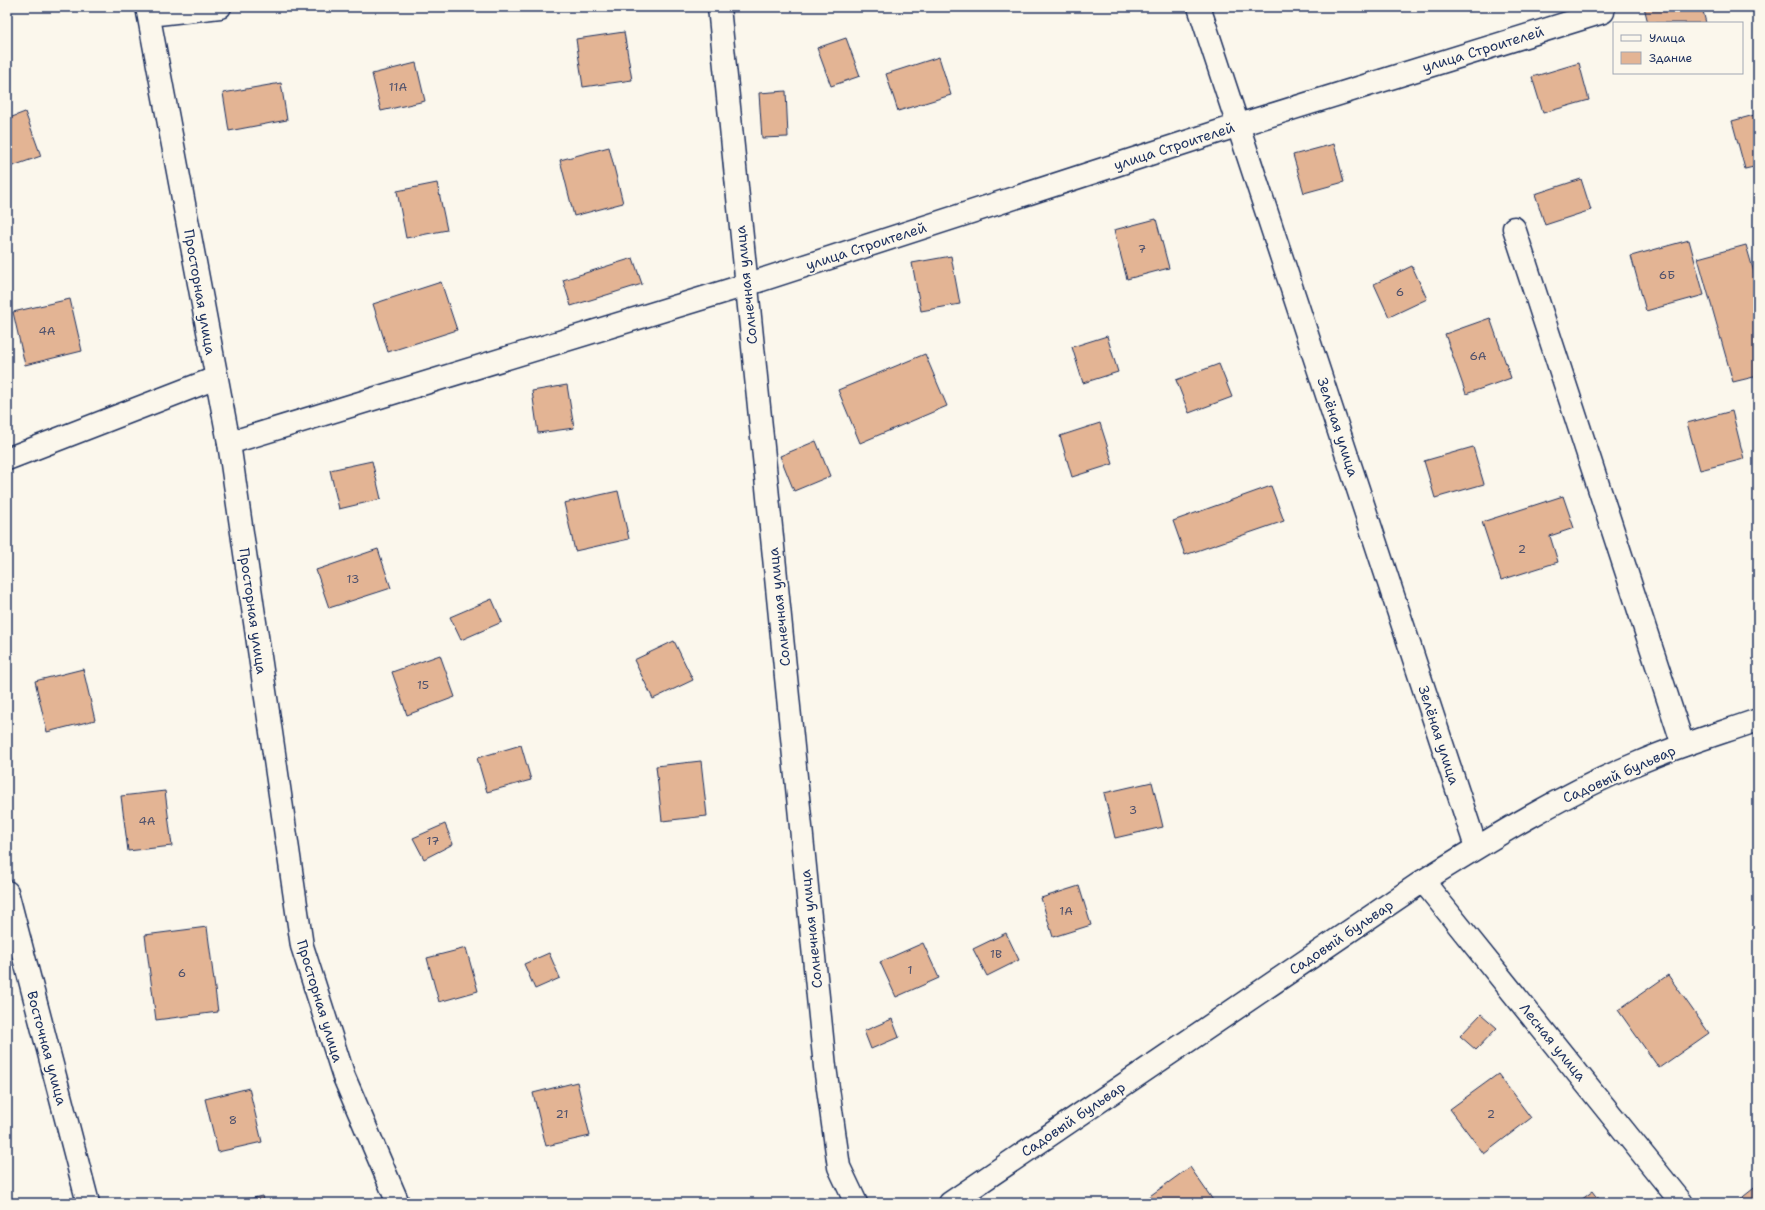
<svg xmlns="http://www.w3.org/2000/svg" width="1765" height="1210" viewBox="0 0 1765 1210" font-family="'Shantell Sans',sans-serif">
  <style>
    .building { fill: #e3b494; stroke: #1b2f5e }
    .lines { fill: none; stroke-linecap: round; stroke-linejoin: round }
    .minor-casing { stroke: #1b2f5e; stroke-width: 25 }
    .minor { stroke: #fbf7ec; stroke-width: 22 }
    .labels { text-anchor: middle; stroke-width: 4; stroke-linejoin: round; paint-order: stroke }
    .number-label { font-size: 12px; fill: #4d506c }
    .street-label { font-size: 14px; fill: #1b2f5e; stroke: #fbf7ec }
  </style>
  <rect width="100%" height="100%" fill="#fbf7ec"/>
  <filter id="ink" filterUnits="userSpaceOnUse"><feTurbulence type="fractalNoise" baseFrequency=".025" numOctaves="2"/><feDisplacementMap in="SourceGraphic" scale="8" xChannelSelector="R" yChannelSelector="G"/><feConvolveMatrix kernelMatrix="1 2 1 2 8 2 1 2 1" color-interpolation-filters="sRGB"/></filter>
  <g filter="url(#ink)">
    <g class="building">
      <polygon points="1644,7 1702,7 1706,23 1648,23"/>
      <polygon points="624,32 632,80 583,87 576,39"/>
      <polygon points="846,38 860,76 831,86 817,48"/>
      <polygon points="939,57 951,95 898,111 886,74"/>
      <polygon points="416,63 425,101 381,111 372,74"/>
      <polygon points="1579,63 1589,100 1543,113 1532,77"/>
      <polygon points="281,83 287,120 229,131 223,93"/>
      <polygon points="786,91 788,137 762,138 759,93"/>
      <polygon points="25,112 41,156 7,168 7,119"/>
      <polygon points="1758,114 1758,166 1745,169 1732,121"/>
      <polygon points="1334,144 1344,182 1304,193 1293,155"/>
      <polygon points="609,147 623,203 574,216 560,160"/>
      <polygon points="1581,179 1591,210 1545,225 1535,194"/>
      <polygon points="437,183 447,230 406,238 397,191"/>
      <polygon points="1156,219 1169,268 1127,279 1114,230"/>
      <polygon points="1689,240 1704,295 1646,311 1631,256"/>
      <polygon points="1746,245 1758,286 1758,376 1733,382 1698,258"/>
      <polygon points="951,256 960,304 921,311 912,263"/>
      <polygon points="633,258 642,284 571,306 563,280"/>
      <polygon points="1412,266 1427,299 1389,317 1374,284"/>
      <polygon points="441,282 457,330 388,352 373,304"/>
      <polygon points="70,299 82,351 25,365 13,312"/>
      <polygon points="1490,318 1511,378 1466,394 1445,334"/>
      <polygon points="1107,336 1118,372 1083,383 1072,347"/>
      <polygon points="925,354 947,406 860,443 838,390"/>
      <polygon points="1219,364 1232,397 1189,413 1176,380"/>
      <polygon points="567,385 574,428 538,433 532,391"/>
      <polygon points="1732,411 1744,459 1700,470 1687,423"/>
      <polygon points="1100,423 1113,464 1072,477 1060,436"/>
      <polygon points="816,441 830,476 794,491 780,456"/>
      <polygon points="1473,447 1484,484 1435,498 1424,461"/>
      <polygon points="372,461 381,499 339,509 330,470"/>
      <polygon points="1271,486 1284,521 1185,555 1173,521"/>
      <polygon points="618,491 629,539 575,551 564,503"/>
      <polygon points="1563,496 1574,528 1550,536 1558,562 1501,580 1482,522"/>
      <polygon points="378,549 391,588 329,608 316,570"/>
      <polygon points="492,599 502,622 461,640 450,617"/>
      <polygon points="674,641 693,680 653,699 634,660"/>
      <polygon points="440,655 455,697 407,715 392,672"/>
      <polygon points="83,669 95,720 47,732 35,681"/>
      <polygon points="521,745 531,780 487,792 477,758"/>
      <polygon points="701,761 707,816 662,821 656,766"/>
      <polygon points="1152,782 1163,827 1115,838 1104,793"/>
      <polygon points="165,791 172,846 128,851 121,796"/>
      <polygon points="445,824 453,844 424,859 413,838"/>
      <polygon points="1079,886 1091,925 1053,937 1041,898"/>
      <polygon points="207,927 218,1012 156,1020 145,935"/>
      <polygon points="1006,933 1019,960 987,976 973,949"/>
      <polygon points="923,943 939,978 896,997 880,962"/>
      <polygon points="466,948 478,991 439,1002 427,958"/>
      <polygon points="549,953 560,978 535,989 524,964"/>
      <polygon points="1668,975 1709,1033 1659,1068 1618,1010"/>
      <polygon points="1481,1014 1497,1028 1476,1050 1460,1036"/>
      <polygon points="892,1019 899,1037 871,1049 864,1031"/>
      <polygon points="1498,1074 1531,1118 1484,1154 1450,1109"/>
      <polygon points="577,1082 590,1136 546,1146 533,1093"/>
      <polygon points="249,1088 262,1142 218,1152 205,1099"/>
      <polygon points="1190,1167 1215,1203 1151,1203 1147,1198"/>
      <polygon points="1758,1185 1758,1203 1741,1203 1739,1200"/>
      <polygon points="1593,1191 1602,1203 1577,1203"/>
      <polygon points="262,1196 264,1203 232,1203"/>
    </g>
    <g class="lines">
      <defs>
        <g id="minor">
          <polyline points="147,7 229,443 302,946 344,1077 398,1203"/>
          <polyline points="719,7 825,1067 839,1167 856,1203"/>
          <polyline points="1199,7 1476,847"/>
          <polyline points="149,15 220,7"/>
          <polyline points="1514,228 1683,745"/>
          <polyline points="229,443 746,285 1239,125 1603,12"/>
          <polyline points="7,459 216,378"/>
          <polyline points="1423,881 1682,1203"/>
          <polyline points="7,892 88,1203"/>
          <path d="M950,1203L1423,881C1492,838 1563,794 1638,763C1677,746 1718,734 1758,720"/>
        </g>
      </defs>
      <use href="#minor" class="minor-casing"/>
      <use href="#minor" class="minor"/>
    </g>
  </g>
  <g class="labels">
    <g class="number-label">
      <text x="398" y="91">11А</text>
      <text x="1142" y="253">7</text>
      <text x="1667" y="279">6Б</text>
      <text x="1400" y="296">6</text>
      <text x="47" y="335">4А</text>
      <text x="1478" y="360">6А</text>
      <text x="1522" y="553">2</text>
      <text x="353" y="583">13</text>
      <text x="423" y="689">15</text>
      <text x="1133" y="814">3</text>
      <text x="147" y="825">4А</text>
      <text x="433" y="845">17</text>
      <text x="1066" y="915">1А</text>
      <text x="996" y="958">1В</text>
      <text x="910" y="974">1</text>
      <text x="182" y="977">6</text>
      <text x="562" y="1118">21</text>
      <text x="1491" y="1118">2</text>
      <text x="233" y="1124">8</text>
    </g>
    <g class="street-label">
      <text transform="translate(1483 49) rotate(-17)" y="5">улица Строителей</text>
      <text transform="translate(1174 146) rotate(-18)" y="5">улица Строителей</text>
      <text transform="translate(866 246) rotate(-18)" y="5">улица Строителей</text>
      <text transform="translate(746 285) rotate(-96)" y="5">Солнечная улица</text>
      <text transform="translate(200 292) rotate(80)" y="5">Просторная улица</text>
      <text transform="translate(1338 427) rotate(72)" y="5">Зелёная улица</text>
      <text transform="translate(779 607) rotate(-96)" y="5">Солнечная улица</text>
      <text transform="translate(253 611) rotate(82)" y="5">Просторная улица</text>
      <text transform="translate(1439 735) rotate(72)" y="5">Зелёная улица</text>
      <text transform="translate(1619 774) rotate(-24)" y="5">Садовый бульвар</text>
      <text transform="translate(811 929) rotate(-96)" y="5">Солнечная улица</text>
      <text transform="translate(1341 937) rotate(-34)" y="5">Садовый бульвар</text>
      <text transform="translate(320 1001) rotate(73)" y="5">Просторная улица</text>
      <text transform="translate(1553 1042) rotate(51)" y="5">Лесная улица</text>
      <text transform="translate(47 1048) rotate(75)" y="5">Восточная улица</text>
      <text transform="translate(1073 1119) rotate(-34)" y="5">Садовый бульвар</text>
    </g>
  </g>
  <rect width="1765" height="1210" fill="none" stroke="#fbf7ec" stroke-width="24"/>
  <rect x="12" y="12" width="1741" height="1186" fill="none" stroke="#1b2f5e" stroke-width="1.5" filter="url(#ink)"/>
  <rect x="1613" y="22" width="130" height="52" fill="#fbf7ec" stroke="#a1a7b3"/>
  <rect x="1621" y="35" width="20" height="6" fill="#fbf7ec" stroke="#a1a7b3"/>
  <text x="1649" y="42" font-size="12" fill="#1b2f5e">Улица</text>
  <rect x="1621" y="52" width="20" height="12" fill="#e3b494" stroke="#a1a7b3"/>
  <text x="1649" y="62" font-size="12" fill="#1b2f5e">Здание</text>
</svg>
